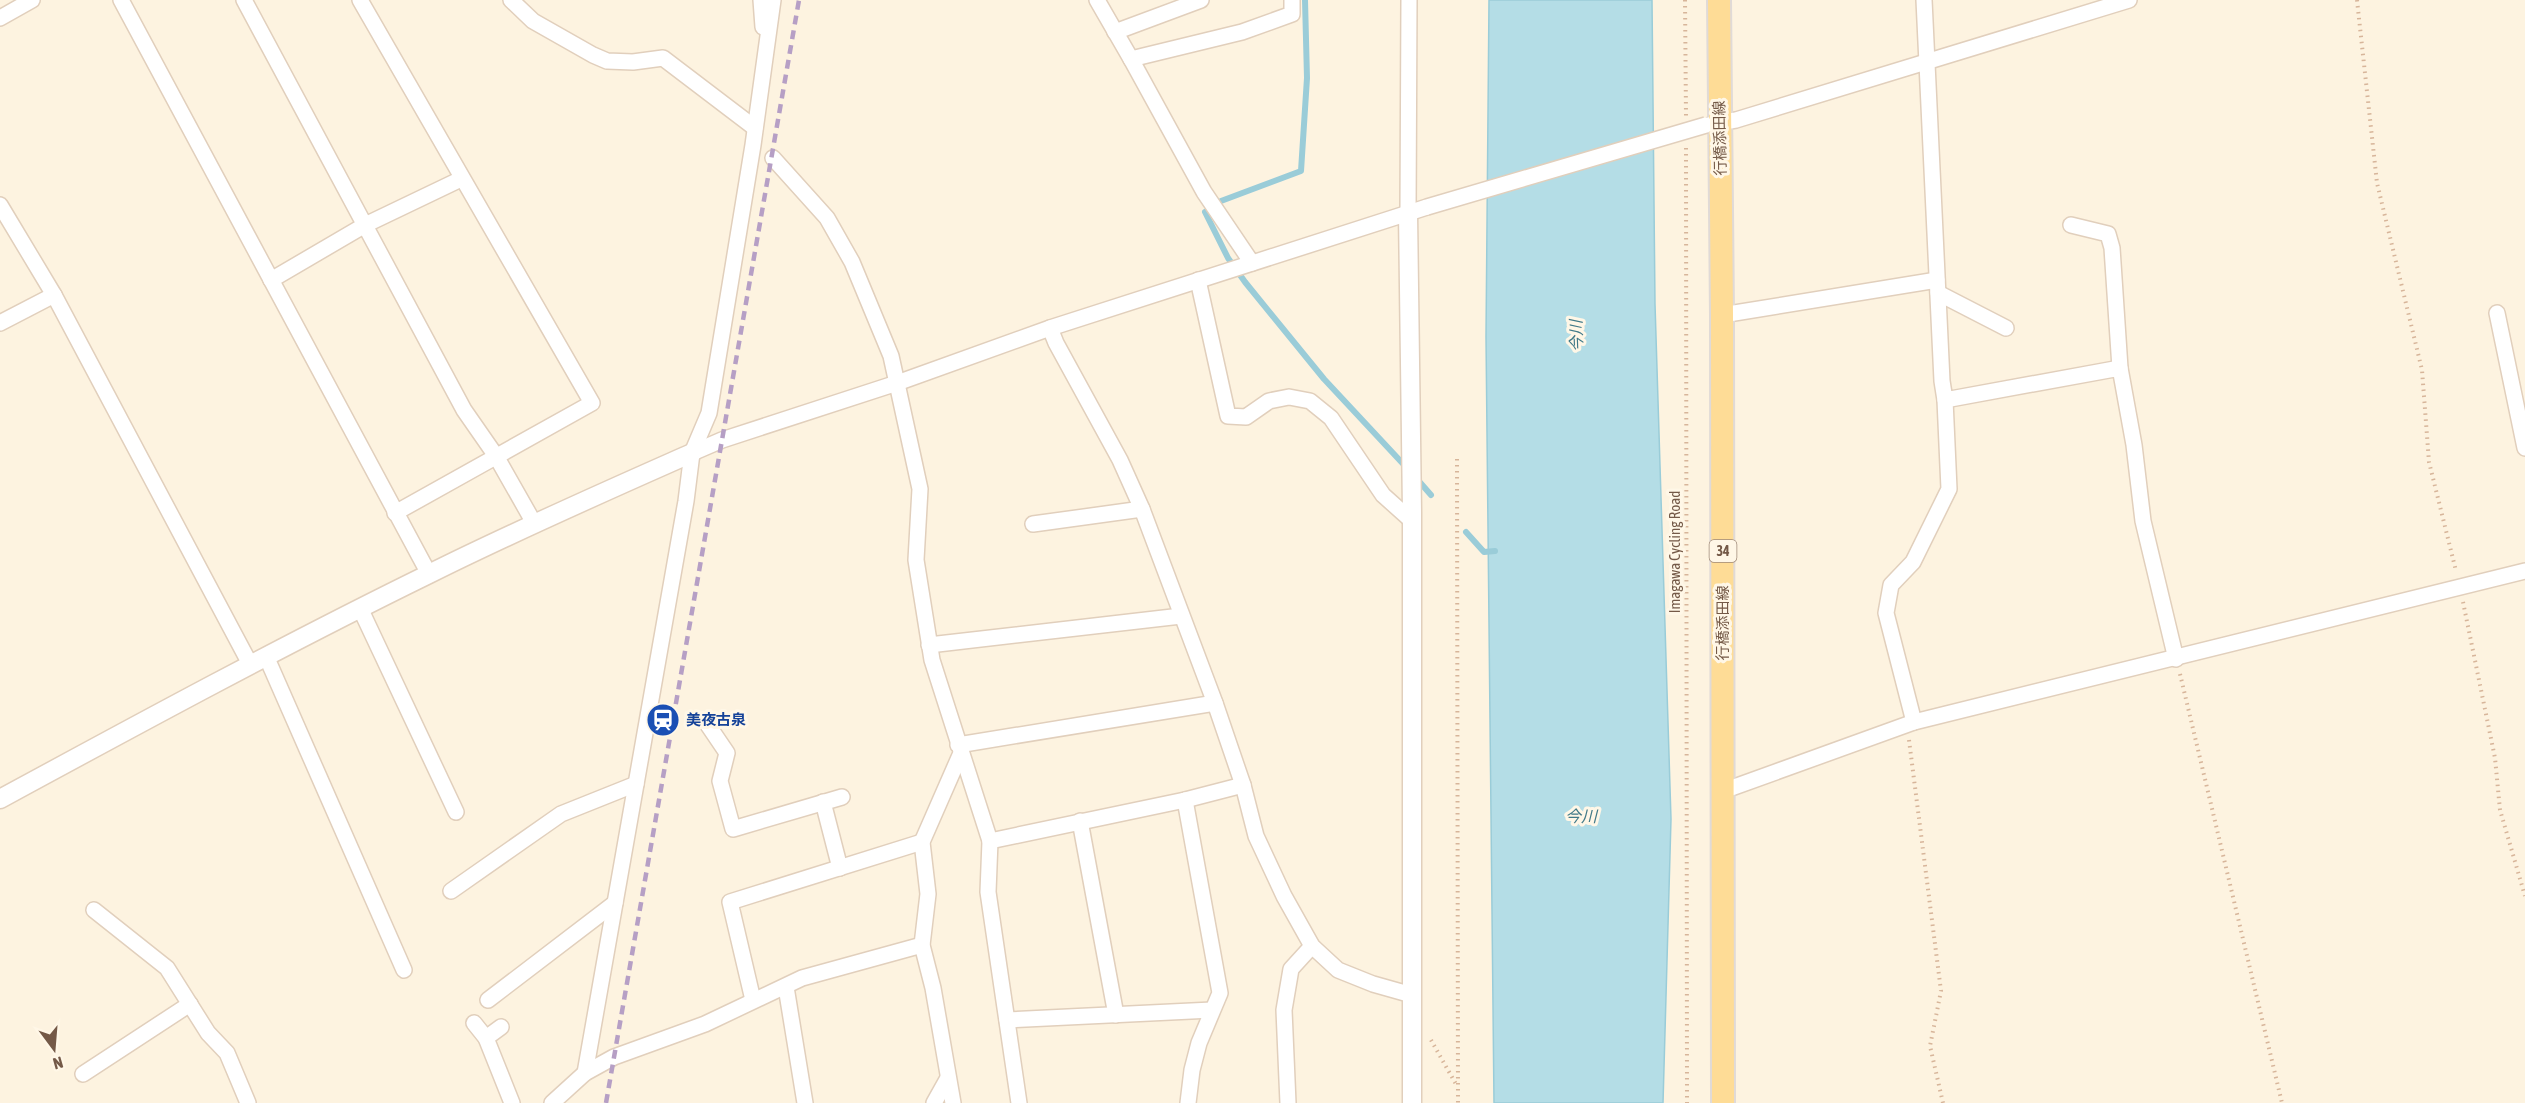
<svg xmlns="http://www.w3.org/2000/svg" width="2525" height="1103" viewBox="0 0 2525 1103" font-family="'Asap Condensed','Noto Sans JP',sans-serif">
  <style>
    .water { fill: #b4dde6; stroke: #9accd8; stroke-width: 1.5 }
    .lines { fill: none; stroke-linecap: round; stroke-linejoin: round }
    .stream { stroke: #9accd8; stroke-width: 6 }
    .minor-casing { stroke: #e1cfbc; stroke-width: 18 }
    .tertiary-casing { stroke: #e1cfbc; stroke-width: 21 }
    .primary-casing { stroke: #e0dad7; stroke-width: 26 }
    .path { stroke: #d7b59a; stroke-width: 4; stroke-dasharray: 1.5 4.5; stroke-linecap: butt }
    .minor { stroke: #fff; stroke-width: 15 }
    .tertiary { stroke: #fff; stroke-width: 18 }
    .primary { stroke: #fedc96; stroke-width: 22 }
    .rail { stroke: #b69fc5; stroke-width: 4.5; stroke-dasharray: 9 6; stroke-linecap: butt }
    .minor-bridge-casing { stroke: #e1cfbc; stroke-width: 18; stroke-linecap: butt }
    .minor-bridge { stroke: #fff; stroke-width: 15 }
    .labels { text-anchor: middle; stroke-width: 6; stroke-linejoin: round; paint-order: stroke }
    .shield { fill: #fff7e7; stroke: #9e8877; stroke-width: 1.5 }
    .shield-label { font-size: 14px; font-weight: bold; fill: #745947 }
    .street-label { font-size: 15px; fill: #745947; stroke: #fff7e7 }
    .transit-label { font-size: 15px; font-weight: bold; fill: #164399; stroke: #fff7e7; text-anchor: start }
    .water-label { font-size: 16px; font-style: italic; fill: #407988; stroke: #fff7e7 }
  </style>
  <rect width="100%" height="100%" fill="#fdf3e0"/>
  <polygon class="water" points="1489,0 1652,0 1655,304 1671,819 1663,1103 1494,1103 1486,337"/>
  <g class="lines">
    <g class="stream">
      <polyline points="1221,201 1301,171 1307,78 1305,0"/>
      <polyline points="1205,212 1228,258 1245,282 1324,379 1406,467"/>
      <polyline points="1417,479 1431,495"/>
      <polyline points="1466,532 1484,552 1495,551"/>
    </g>
    <defs>
      <g id="minor">
        <polyline points="121,0 429,574"/>
        <polyline points="244,0 464,410 496,456 534,523"/>
        <polyline points="360,0 592,403 395,513"/>
        <polyline points="511,0 533,21 593,55 607,61 633,62 663,58 755,128"/>
        <polyline points="761,0 763,27"/>
        <polyline points="1097,0 1131,59 1242,32 1292,14 1292,0"/>
        <polyline points="1924,0 1942,381 1945,400 2120,368 2134,445 2143,521 2176,659"/>
        <polyline points="0,18 32,0"/>
        <polyline points="1115,32 1201,0"/>
        <polyline points="1131,59 1204,192 1252,263"/>
        <polyline points="1712,124 1736,120 2129,0"/>
        <polyline points="773,158 827,218 852,262 891,356 920,489 916,560 932,660 990,841 1185,800 1243,785"/>
        <polyline points="0,205 54,295 250,664"/>
        <polyline points="1408,213 1409,0"/>
        <polyline points="2071,225 2108,234 2112,248 2120,368"/>
        <polyline points="271,280 365,225 461,179"/>
        <polyline points="1198,280 1228,416 1246,417 1269,401 1289,397 1310,401 1331,418 1383,495 1412,521"/>
        <polyline points="1938,293 2006,328"/>
        <polyline points="2497,313 2525,448"/>
        <polyline points="1722,315 1937,280"/>
        <polyline points="0,323 54,295"/>
        <polyline points="1050,328 1056,343 1120,460 1142,509 1215,703 1243,785 1256,836 1284,896 1312,946 1338,970 1373,984 1412,995"/>
        <polyline points="692,453 722,440 897,383 1050,328 1427,207"/>
        <polyline points="1033,524 1142,509"/>
        <polyline points="360,608 456,812"/>
        <polyline points="929,645 1181,616"/>
        <polyline points="266,656 404,970"/>
        <polyline points="1914,722 1886,613 1891,585 1913,562 1949,489 1945,400"/>
        <polyline points="708,725 727,753 720,781 733,829 842,797"/>
        <polyline points="958,745 1215,703"/>
        <polyline points="1723,791 1914,722 2525,571"/>
        <polyline points="1185,800 1220,993 1199,1043 1192,1070 1188,1103"/>
        <polyline points="823,802 840,868"/>
        <polyline points="1080,821 1116,1015"/>
        <polyline points="990,841 988,892 1019,1103"/>
        <polyline points="451,891 561,814 636,784"/>
        <polyline points="94,910 167,968 208,1033 227,1053 248,1103"/>
        <polyline points="786,987 805,1103"/>
        <polyline points="488,1000 615,903"/>
        <polyline points="753,1000 730,902 922,842"/>
        <polyline points="1007,1020 1212,1010"/>
        <polyline points="474,1023 486,1038 512,1103"/>
        <polyline points="486,1038 501,1027"/>
        <polyline points="585,1073 686,501 692,453 709,413 753,145 773,0"/>
        <polyline points="83,1074 190,1004"/>
        <polyline points="552,1103 585,1073 614,1057 705,1024 802,978 922,945"/>
        <polyline points="934,1103 948,1078"/>
        <polyline points="953,1103 933,988 922,945 928,894 922,842 961,753"/>
        <polyline points="1288,1103 1284,1010 1291,969 1312,946"/>
      </g>
      <g id="tertiary">
        <polyline points="1408,213 1412,512 1412,1103"/>
        <path d="M0,799C142,722 284,645 429,574C515,531 604,492 692,453"/>
      </g>
      <polyline id="primary" points="1719,0 1722,315 1723,1103"/>
    </defs>
    <use href="#minor" class="minor-casing"/>
    <use href="#tertiary" class="tertiary-casing"/>
    <use href="#primary" class="primary-casing"/>
    <g class="path">
      <polyline points="1685,0 1686,116"/>
      <polyline points="2357,0 2377,183 2422,370 2429,462 2456,571"/>
      <polyline points="1686,148 1687,1103"/>
      <polyline points="1457,459 1458,1103"/>
      <polyline points="2463,602 2495,758 2500,810 2525,896"/>
      <polyline points="2180,674 2282,1103"/>
      <polyline points="1909,740 1941,991 1930,1046 1943,1103"/>
      <polyline points="1431,1040 1457,1086"/>
    </g>
    <use href="#minor" class="minor"/>
    <use href="#tertiary" class="tertiary"/>
    <use href="#primary" class="primary"/>
    <polyline class="rail" points="606,1103 799,0"/>
    <defs>
      <polyline id="minor-bridge" points="1427,207 1706,125"/>
    </defs>
    <use href="#minor-bridge" class="minor-bridge-casing"/>
    <use href="#minor-bridge" class="minor-bridge"/>
  </g>
  <defs>
    <symbol id="station-disc" viewBox="-11 -11 22 22"><circle r="9.5" fill="#1a4fb4" stroke="#fff7e7"/><path d="M-3-6H3Q5-6 5-4V2Q5 4 3 4L4.5 6H3L1.5 4h-3L-3 6H-4.5L-3 4Q-5 4-5 2V-4Q-5-6-3-6ZM-3.5-4v3h7v-3ZM-3.5 1v1.5H-2V1ZM2 1v1.5H3.5V1Z" fill="#fff"/></symbol>
  </defs>
  <g fill-rule="evenodd">
    <use href="#station-disc" x="644" y="701" width="38" height="38"/>
  </g>
  <g class="labels">
    <rect class="shield" x="1709.5" y="540" width="27" height="22" rx="4.5"/>
    <g class="shield-label">
      <text x="1723" y="556">34</text>
    </g>
    <g class="street-label">
      <text transform="translate(1720 138) rotate(-91)" y="5">行橋添田線</text>
      <text transform="translate(1675 552) rotate(-90)" y="5">Imagawa Cycling Road</text>
      <text transform="translate(1723 623) rotate(-90)" y="5">行橋添田線</text>
    </g>
    <g class="transit-label">
      <text x="686" y="725">美夜古泉</text>
    </g>
    <g class="water-label">
      <text transform="translate(1576 336) rotate(-92)" y="6">今川</text>
      <text x="1581" y="822">今川</text>
    </g>
  </g>
  <g transform="translate(54 1049) rotate(164)" stroke="#fff7e7" stroke-width="4.5" paint-order="stroke">
  <path d="M0-4.5L10 22L0 15L-10 22Z" fill="#745947"/>
  <text y="-9" font-size="16" font-weight="bold" text-anchor="middle" fill="#745947">N</text>
  </g>
</svg>
